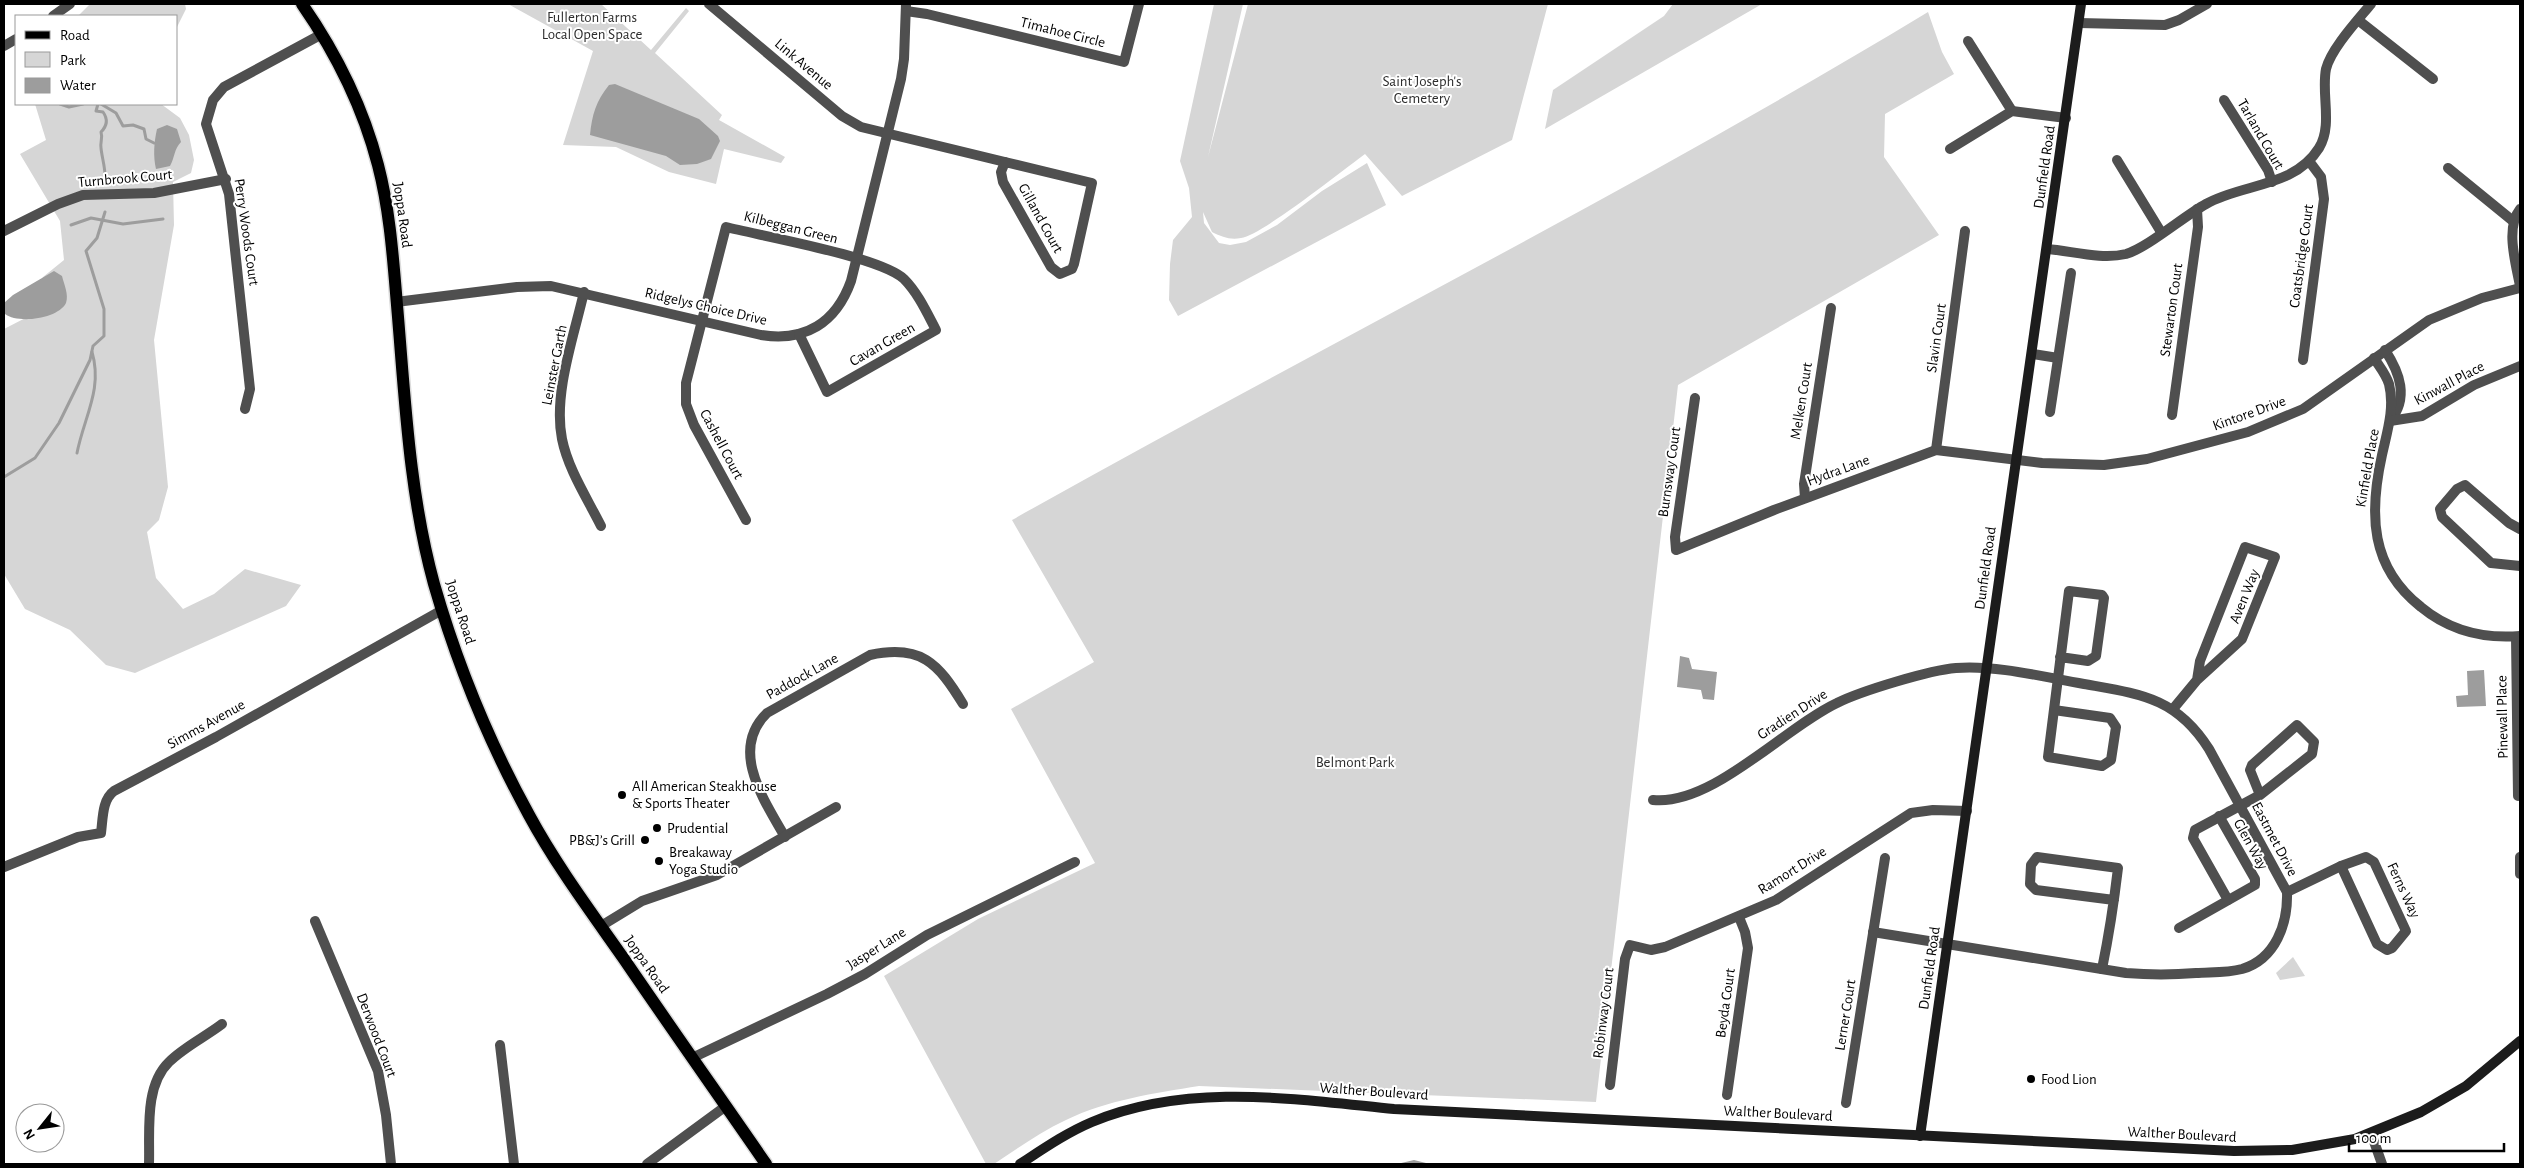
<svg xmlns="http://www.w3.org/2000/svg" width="2524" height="1168" viewBox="0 0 2524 1168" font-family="'Alegreya Sans',sans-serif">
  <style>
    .green { fill: #d6d6d6 }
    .water { fill: #9d9d9d }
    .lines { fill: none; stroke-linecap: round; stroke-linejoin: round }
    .stream { stroke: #9d9d9d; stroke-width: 3 }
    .primary-casing { stroke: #dbdbdb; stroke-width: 15 }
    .street { stroke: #4f4f4f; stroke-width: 10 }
    .secondary { stroke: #1c1c1c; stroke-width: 10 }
    .primary { stroke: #000; stroke-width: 12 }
    .poi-dot { fill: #000; stroke: #fff; stroke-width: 2 }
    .labels { text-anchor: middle; stroke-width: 4; stroke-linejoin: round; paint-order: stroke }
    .park-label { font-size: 15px; fill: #2d2d2d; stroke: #fff }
    .street-label { font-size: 15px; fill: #000; stroke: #fff }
    .poi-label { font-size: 15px; fill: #000; stroke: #fff; text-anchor: start }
  </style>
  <rect width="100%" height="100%" fill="#fff"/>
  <g class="green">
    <polygon points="90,4 185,4 186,9 176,29 176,16 78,16"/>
    <polygon points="508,4 601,4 651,50 686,8 689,11 655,53 722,115 719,120 785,157 781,163 724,149 716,184 669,172 616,147 563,145 593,51"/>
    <path d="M1214,4H1243L1208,157L1248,4H1548L1512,140L1402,196L1365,154C1343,170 1262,235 1241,238C1230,240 1222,237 1212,232L1203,212L1204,223L1219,243L1230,245L1246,242L1277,225L1322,191L1367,163L1386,205L1178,316L1169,300L1170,264L1173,240L1192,217L1189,188L1180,161Z"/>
    <polygon points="1673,4 1762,4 1545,129 1553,90 1664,16"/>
    <path d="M1928,12L1942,52L1954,74L1885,114L1884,157L1939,235L1678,385L1596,1102L1199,1086C1155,1093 1107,1100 1066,1120C1040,1132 1017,1149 994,1164H986L884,976L978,919L1095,863L1011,709L1094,662L1012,520C1316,349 1629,193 1928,12Z"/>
    <polygon points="35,104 161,104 180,118 189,135 194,160 191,173 173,182 174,225 154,340 168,487 159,520 147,532 156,578 183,609 214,594 245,569 301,585 286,606 135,673 106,665 70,630 25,609 4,574 4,329 39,311 33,293 43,277 64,260 60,221 20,154 46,140"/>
    <polygon points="2293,957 2305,976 2280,980 2276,973"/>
  </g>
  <g class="water">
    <path d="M615,84L699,119L718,136L720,141L711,159L697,164L680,165L666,156L590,135C592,115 596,101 609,85Z"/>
    <path d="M167,125L177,129L181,142C174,149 175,157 170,166L156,169C153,156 154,142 157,129Z"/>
    <path d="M54,271L62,276C64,284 69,295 66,303C58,319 18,324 5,314L4,303L13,295Z"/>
    <polygon points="1680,656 1689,658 1692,669 1717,672 1714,700 1703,699 1701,690 1677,687"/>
    <polygon points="2484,670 2486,706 2457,707 2456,696 2468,695 2467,671"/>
    <polygon points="1414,1160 1430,1164 1397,1164"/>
  </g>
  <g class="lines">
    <g class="stream">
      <polyline points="60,104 69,107 83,104"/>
      <path d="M98,104L96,111L103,112C108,119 107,126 101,132C103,138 100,142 101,148C102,158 105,166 105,176"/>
      <polyline points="101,104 116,113 123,126 133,125 144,129 146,139 154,143"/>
      <polyline points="71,225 91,218 123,224 163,219"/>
      <path d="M77,453C84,417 103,389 92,352"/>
      <polyline points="4,477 35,458 59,423 90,360 93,346 104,336 104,309 86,251 97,238 105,212"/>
    </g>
    <defs>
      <path id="primary" d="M302,4C336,53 363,107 378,165C390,211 393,258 397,305C405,398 409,493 434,584C457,664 489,742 529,815C556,865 591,912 624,959C671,1028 719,1096 766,1164"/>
    </defs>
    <use href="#primary" class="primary-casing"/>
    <g class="street">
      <polyline points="709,4 842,116 861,127 1005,162"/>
      <polyline points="906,11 927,14 1124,62 1139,4"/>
      <polyline points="53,16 70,4"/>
      <polyline points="2358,20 2433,79"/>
      <polyline points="2079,23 2165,25 2179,20 2207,4"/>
      <polyline points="1968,41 2012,111"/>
      <polyline points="4,46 16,39"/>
      <polyline points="2224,100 2268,170 2272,182"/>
      <polyline points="1950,149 2012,111 2066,118"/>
      <polyline points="2117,160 2161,232"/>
      <polygon points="1005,162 1092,183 1074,264 1072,269 1060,274 1051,267 1003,182 1001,172"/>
      <polyline points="2448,168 2513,221"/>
      <path d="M2520,209C2505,228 2516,264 2520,286"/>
      <polyline points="4,231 58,204 83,195 154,193 226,179"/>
      <path d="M2047,249C2072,251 2101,260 2126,254C2147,248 2184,216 2206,204C2243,183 2294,188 2319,148C2333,125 2321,94 2326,69C2331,49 2357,21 2371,4"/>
      <path d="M584,292C574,336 553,394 562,439C568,469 587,498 601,526"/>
      <path d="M396,302L517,287L551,286L761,335C805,342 836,323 851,281L901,79L904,59L906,4"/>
      <path d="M2385,350C2400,373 2409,398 2390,421"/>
      <polyline points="2033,354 2058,358"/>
      <path d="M2374,358C2379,366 2386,374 2389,384C2395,408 2387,432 2382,455C2369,514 2370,567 2421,607C2450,631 2483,639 2520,636"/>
      <polyline points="2303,360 2324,199 2321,177 2309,161"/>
      <polyline points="1695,398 1675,537 1676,550 1774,510 1936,450 2042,463 2104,465 2147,459 2248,432 2303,409 2429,320 2482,298 2520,288"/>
      <polyline points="245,409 250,389 229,194 206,124 213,100 224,87 322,34"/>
      <polyline points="2050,412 2071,273"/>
      <polyline points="2172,415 2198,227 2197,209"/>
      <polyline points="2390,421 2422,416 2474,385 2520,366"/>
      <polyline points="1936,450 1965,231"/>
      <polyline points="1805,498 1804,484 1831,308"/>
      <path d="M746,520L694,425L686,404V383L726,227C762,236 881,257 904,279C918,293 927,313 936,330L827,392L799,334"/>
      <polyline points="2520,529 2509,523 2465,485 2457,489 2440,509 2442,517 2491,563 2520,566"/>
      <polyline points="2516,637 2518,796"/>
      <polyline points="2173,709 2197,680 2200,661 2245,547 2275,557 2242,639 2197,680"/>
      <polyline points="2054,710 2110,718 2116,727 2111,760 2102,766 2048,757 2069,591 2102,595 2104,598 2096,656 2088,661 2060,657"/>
      <path d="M1653,800C1712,806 1784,728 1837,703C1861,691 1930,670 1956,668C1998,665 2043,677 2084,684C2140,694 2176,697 2209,749L2287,892C2288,923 2276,959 2242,969C2227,973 2211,972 2196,973C2172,975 2150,975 2126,973L1873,932"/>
      <path d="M785,837C764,800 729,750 767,713L870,655C921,644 938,663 963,704"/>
      <polygon points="2366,857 2374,862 2406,931 2392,948 2387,950 2377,944 2341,866"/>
      <polyline points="2520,857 2520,874"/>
      <path d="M4,867L78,837L101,833C103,818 102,800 114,791L216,737L442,610"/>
      <polyline points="2287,892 2341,866"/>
      <polyline points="2228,900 2193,838 2195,830 2260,795 2312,754 2314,742 2297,725 2252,765 2250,770 2260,795"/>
      <polyline points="315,921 378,1071 386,1115 391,1164"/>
      <polyline points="601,926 642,901 717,875 836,807"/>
      <polyline points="2179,928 2255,885 2255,879 2219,816"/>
      <path d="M2102,969C2109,935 2114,902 2118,868L2037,857L2031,865L2030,884L2036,890L2114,900"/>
      <polyline points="500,1045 514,1164"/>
      <polyline points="692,1058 827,994 865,974 927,935 1075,862"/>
      <polyline points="1610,1085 1625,959 1630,945 1651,950 1665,947 1776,900 1911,813 1933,810 1967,811"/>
      <polyline points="1727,1095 1748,948 1745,932 1739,917"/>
      <polyline points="1846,1103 1885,858"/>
      <polyline points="2371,1133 2382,1164"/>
      <path d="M149,1164C150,1132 144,1086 169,1062C184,1047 205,1037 222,1024"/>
      <polyline points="647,1164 726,1106"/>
    </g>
    <g class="secondary">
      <polyline points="1920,1136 2081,4"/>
      <path d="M1020,1164C1043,1149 1066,1133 1092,1122C1188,1082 1294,1099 1394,1109L2234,1151L2292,1150L2355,1139L2421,1112L2466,1086L2520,1041"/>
    </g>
    <use href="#primary" class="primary"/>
  </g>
  <g class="poi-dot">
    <circle cx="622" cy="795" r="5"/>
    <circle cx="657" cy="828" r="5"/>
    <circle cx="645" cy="840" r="5"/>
    <circle cx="659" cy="861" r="5"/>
    <circle cx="2031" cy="1079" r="5"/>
  </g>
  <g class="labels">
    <g class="park-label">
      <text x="592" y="22">Fullerton Farms<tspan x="592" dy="17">Local Open Space</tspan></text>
      <text x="1422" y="86">Saint Joseph's<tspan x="1422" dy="17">Cemetery</tspan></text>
      <text x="1355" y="767">Belmont Park</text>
    </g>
    <g class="street-label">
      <text transform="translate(1063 32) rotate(14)" y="5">Timahoe Circle</text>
      <text transform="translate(804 64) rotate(40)" y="5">Link Avenue</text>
      <text transform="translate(2261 134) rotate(60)" y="5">Tarland Court</text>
      <text transform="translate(2044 167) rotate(-82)" y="5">Dunfield Road</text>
      <text transform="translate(125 178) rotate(-5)" y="5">Turnbrook Court</text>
      <text transform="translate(403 215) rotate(82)" y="5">Joppa Road</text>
      <text transform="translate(1041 218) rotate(61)" y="5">Gilland Court</text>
      <text transform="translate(791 227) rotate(14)" y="5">Kilbeggan Green</text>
      <text transform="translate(247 232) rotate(82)" y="5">Perry Woods Court</text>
      <text transform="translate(2301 256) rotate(-82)" y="5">Coatsbridge Court</text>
      <text transform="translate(706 306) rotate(13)" y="5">Ridgelys Choice Drive</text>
      <text transform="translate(2171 310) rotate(-82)" y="5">Stewarton Court</text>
      <text transform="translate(1936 338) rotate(-82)" y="5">Slavin Court</text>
      <text transform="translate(882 344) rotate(-30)" y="5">Cavan Green</text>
      <text transform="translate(554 365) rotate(-79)" y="5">Leinster Garth</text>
      <text transform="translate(2449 383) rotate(-28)" y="5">Kinwall Place</text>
      <text transform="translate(1801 401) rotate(-81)" y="5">Melken Court</text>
      <text transform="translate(2249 413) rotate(-20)" y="5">Kintore Drive</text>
      <text transform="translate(722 444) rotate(62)" y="5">Cashell Court</text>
      <text transform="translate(2367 468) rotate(-80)" y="5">Kinfield Place</text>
      <text transform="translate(1838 470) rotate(-20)" y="5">Hydra Lane</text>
      <text transform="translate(1669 472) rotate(-82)" y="5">Burnsway Court</text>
      <text transform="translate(1985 568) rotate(-82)" y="5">Dunfield Road</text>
      <text transform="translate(2244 596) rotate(-68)" y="5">Aven Way</text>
      <text transform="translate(461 612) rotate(72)" y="5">Joppa Road</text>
      <text transform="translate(802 676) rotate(-29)" y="5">Paddock Lane</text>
      <text transform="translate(1792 714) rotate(-33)" y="5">Gradien Drive</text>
      <text transform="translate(2502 717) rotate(-91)" y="5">Pinewall Place</text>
      <text transform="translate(206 724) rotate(-29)" y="5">Simms Avenue</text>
      <text transform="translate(2275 839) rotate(62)" y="5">Eastmet Drive</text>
      <text transform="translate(2251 844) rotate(61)" y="5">Glen Way</text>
      <text transform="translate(1792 870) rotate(-32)" y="5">Ramort Drive</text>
      <text transform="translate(2404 890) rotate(65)" y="5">Ferns Way</text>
      <text transform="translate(876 948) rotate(-32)" y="5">Jasper Lane</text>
      <text transform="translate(647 964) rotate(55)" y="5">Joppa Road</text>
      <text transform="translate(1929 968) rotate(-82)" y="5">Dunfield Road</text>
      <text transform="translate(1725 1003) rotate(-82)" y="5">Beyda Court</text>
      <text transform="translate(1603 1013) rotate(-83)" y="5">Robinway Court</text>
      <text transform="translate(1845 1015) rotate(-81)" y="5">Lerner Court</text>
      <text transform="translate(377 1035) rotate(69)" y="5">Derwood Court</text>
      <text transform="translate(1374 1091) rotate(4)" y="5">Walther Boulevard</text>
      <text transform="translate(1778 1113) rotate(3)" y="5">Walther Boulevard</text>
      <text transform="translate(2182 1134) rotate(3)" y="5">Walther Boulevard</text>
    </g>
    <g class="poi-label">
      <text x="632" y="791">All American Steakhouse<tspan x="632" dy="17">&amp; Sports Theater</tspan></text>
      <text x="667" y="833">Prudential</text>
      <text x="635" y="845" text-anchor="end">PB&amp;J’s Grill</text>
      <text x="669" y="857">Breakaway<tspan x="669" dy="17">Yoga Studio</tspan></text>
      <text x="2041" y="1084">Food Lion</text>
    </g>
  </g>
  <rect width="2524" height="1168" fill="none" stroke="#000000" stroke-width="10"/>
  <rect x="15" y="15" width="162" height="90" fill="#ffffff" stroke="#999999"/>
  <rect x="25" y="31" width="25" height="8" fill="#000000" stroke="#999999"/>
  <text x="60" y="40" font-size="15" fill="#000000">Road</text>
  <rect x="25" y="52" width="25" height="15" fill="#d6d6d6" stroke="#999999"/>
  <text x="60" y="65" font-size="15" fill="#000000">Park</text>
  <rect x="25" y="78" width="25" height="15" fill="#9d9d9d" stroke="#999999"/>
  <text x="60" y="90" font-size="15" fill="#000000">Water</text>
  <g transform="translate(40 1128) rotate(240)"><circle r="24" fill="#ffffff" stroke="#999999"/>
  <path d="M0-4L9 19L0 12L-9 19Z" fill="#000000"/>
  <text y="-8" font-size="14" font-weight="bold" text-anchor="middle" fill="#000000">N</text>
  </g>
  <path d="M2349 1143v8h155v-8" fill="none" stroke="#000000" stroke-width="2.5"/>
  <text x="2356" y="1143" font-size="15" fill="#000000" stroke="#ffffff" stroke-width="4" paint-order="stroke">100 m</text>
</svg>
